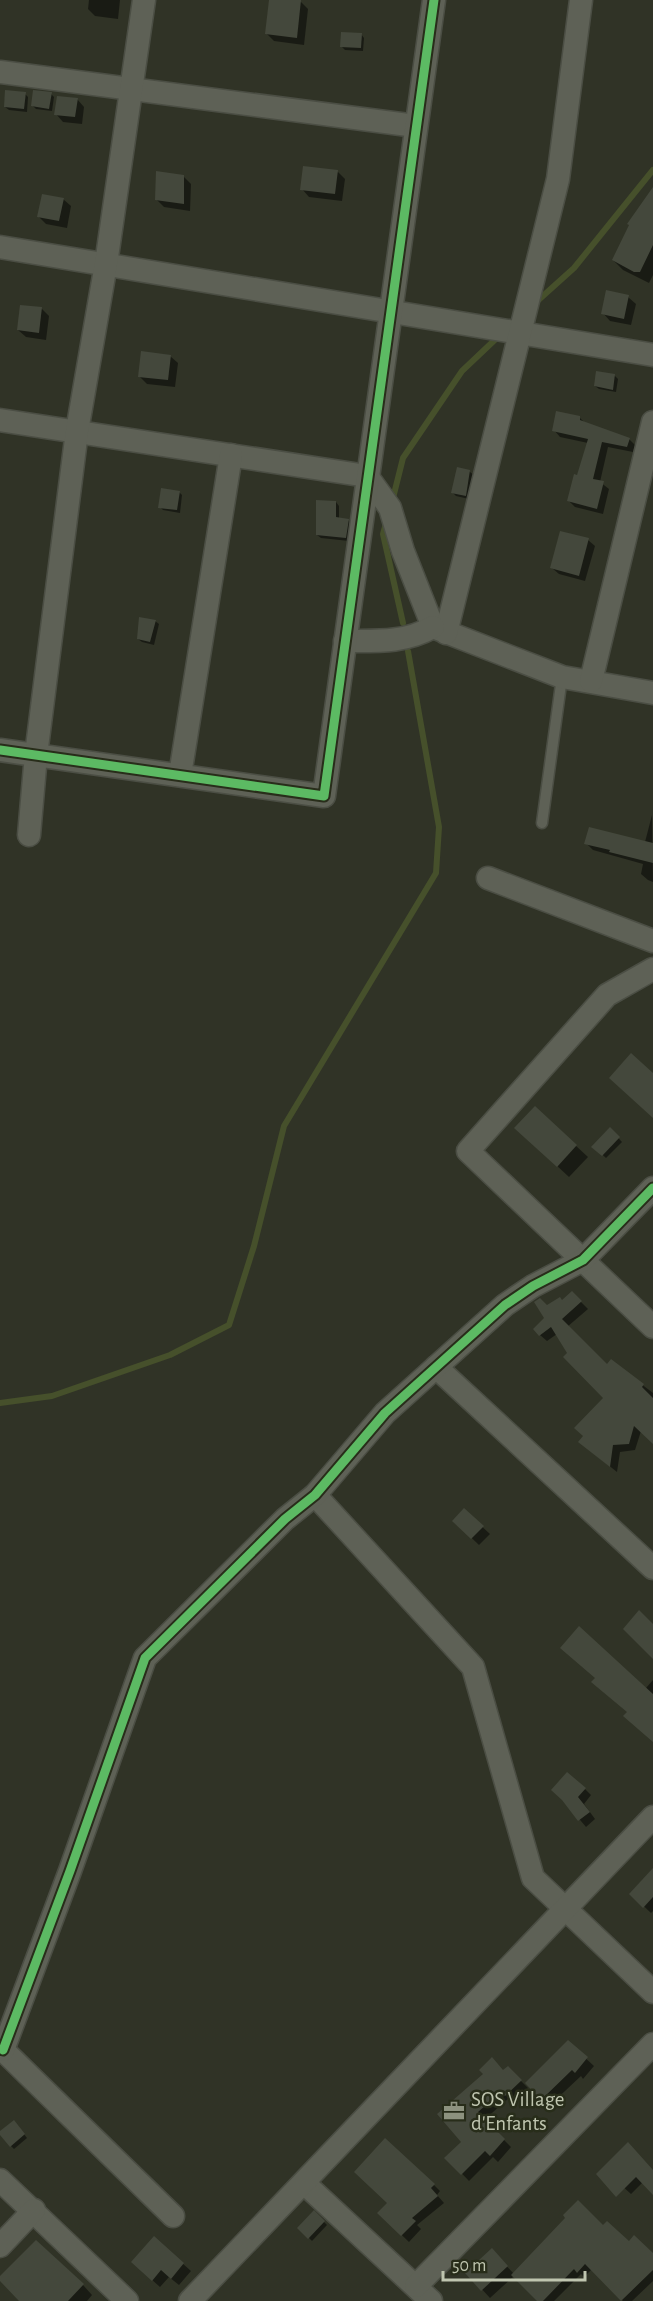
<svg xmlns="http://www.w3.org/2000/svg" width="653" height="2301" viewBox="0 0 653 2301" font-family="'Alegreya Sans',sans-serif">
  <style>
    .shadow { fill: #0007 }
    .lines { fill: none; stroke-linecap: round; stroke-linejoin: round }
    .stream { stroke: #46502b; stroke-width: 6 }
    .building { fill: #44483c }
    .service-casing { stroke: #4b4e44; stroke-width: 13 }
    .minor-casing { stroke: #4b4e44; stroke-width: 25 }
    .service { stroke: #5e6156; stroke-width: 10 }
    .minor { stroke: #5e6156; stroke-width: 22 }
    .cycleway-casing { stroke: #282d1a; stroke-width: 13 }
    .cycleway { stroke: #5cba63; stroke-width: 9 }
    .labels { text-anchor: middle; stroke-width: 5; stroke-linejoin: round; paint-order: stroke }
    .poi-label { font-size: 21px; fill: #bfc5af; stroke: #282d1a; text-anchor: start }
  </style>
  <rect width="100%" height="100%" fill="#303326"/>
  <g class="shadow">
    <polygon points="89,0 120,0 118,19 95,16 88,9"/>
    <polygon points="271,0 301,2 308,9 304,45 274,41 266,33"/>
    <polygon points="361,34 364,38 363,51 345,50 342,47"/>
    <polygon points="25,94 28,97 27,112 9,110 5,107"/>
    <polygon points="51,94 54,97 52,111 36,109 33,106"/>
    <polygon points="77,99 84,107 82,124 63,122 56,114"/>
    <polygon points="338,172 345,179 342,201 309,197 302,189"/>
    <polygon points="184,177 191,184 190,211 164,207 157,200"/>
    <polygon points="653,189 653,275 649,283 623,270 613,260"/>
    <polygon points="63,199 71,206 67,228 46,224 39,217"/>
    <polygon points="628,297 636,304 631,325 610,321 603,313"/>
    <polygon points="42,309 49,316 46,340 26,337 18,330"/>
    <polygon points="170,356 178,363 175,387 147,384 139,376"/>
    <polygon points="615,376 618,379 616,392 599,389 595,386"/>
    <polygon points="580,418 586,424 629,439 635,445 633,452 608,447 600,482 609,489 603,514 575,507 569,501 588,443 560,437 554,430"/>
    <polygon points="458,469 470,472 474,475 469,499 456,496 453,493"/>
    <polygon points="179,492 182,495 180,513 163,510 160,507"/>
    <polygon points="336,502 339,506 339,519 348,520 351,523 349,541 321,538 317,535"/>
    <polygon points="588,540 595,546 585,581 559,574 552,568"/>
    <polygon points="155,621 159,624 154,645 142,642 138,639"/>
    <polygon points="652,815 653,882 648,880 641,874 643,864 593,850 586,843 645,842"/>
    <polygon points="535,1108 588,1157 569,1177 528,1139"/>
    <polygon points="610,1129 622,1142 606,1158 593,1146"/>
    <polygon points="572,1293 588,1309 567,1327 608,1366 611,1361 653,1393 653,1442 641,1431 635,1450 620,1452 617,1472 587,1448 605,1398 569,1353 557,1334 547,1341 540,1335 546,1318 547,1307 563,1302"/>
    <polygon points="464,1510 490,1534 479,1545 454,1521"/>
    <polygon points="653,1680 653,1741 646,1688"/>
    <polygon points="585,1789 591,1795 584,1804 595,1819 586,1827 565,1802"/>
    <polygon points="653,1871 653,1911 651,1913 631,1894"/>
    <polygon points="568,2042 594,2066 583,2079 581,2076 549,2106 528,2083"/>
    <polygon points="508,2068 528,2088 513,2102 509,2098 484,2120 511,2147 498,2162 493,2157 469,2181 447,2158 463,2142 439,2114"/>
    <polygon points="17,2125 27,2138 14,2149 11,2146"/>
    <polygon points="653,2172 653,2192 643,2182 631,2194 610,2175"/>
    <polygon points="434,2185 440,2191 437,2195 444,2203 417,2225 421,2229 409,2242 379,2213"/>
    <polygon points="314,2212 327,2225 312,2241 299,2228"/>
    <polygon points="603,2227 653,2255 653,2281 632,2301 623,2301 592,2269 584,2277 581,2274 554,2301 539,2301 514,2276 490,2298 467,2273 499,2258 514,2274"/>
    <polygon points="154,2238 191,2271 179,2285 169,2277 160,2287 141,2270"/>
    <polygon points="0,2278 83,2285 92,2295 87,2301 22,2301"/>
  </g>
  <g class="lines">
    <g class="stream">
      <polyline points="534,304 574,268 653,170"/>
      <polyline points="392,502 403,458 462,371 500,335"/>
      <polyline points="386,523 383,534 403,623"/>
      <polyline points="0,1403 52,1396 170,1355 229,1325 254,1246 284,1126 436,873 439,827 408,651"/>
    </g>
  </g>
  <g class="building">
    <polygon points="269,0 301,0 297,38 265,34"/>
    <polygon points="341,32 362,33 361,48 340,47"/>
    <polygon points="5,90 26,92 24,109 4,107"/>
    <polygon points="33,90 52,92 49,109 31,106"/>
    <polygon points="57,96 78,98 75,117 54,115"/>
    <polygon points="303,166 338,170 335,194 300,190"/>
    <polygon points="156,171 184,175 184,204 155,200"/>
    <polygon points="653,187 653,245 640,272 634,272 612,260 629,225 627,224"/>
    <polygon points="42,194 64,198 59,221 37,217"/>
    <polygon points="606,290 629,295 624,319 601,314"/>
    <polygon points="20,305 42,307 39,333 17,330"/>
    <polygon points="141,351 171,355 168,380 138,377"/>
    <polygon points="596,371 615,374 613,390 594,386"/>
    <polygon points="556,411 580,416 580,420 630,438 627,447 602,442 593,479 604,481 597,509 567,501 574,474 577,475 588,439 552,431"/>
    <polygon points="457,467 470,470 466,496 451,493"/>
    <polygon points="161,488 180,491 177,510 158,508"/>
    <polygon points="316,500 336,501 336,517 349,519 346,538 316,535"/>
    <polygon points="560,531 589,538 579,576 550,568"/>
    <polygon points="139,617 156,620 150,642 137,639"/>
    <polygon points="589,827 653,843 653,863 609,852 610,850 584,844"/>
    <polygon points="631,1053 653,1073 653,1118 609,1078"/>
    <polygon points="535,1106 577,1145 557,1167 514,1128"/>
    <polygon points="610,1127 620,1137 602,1156 591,1147"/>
    <polygon points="572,1291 582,1301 562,1319 607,1364 611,1359 644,1384 642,1387 653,1398 653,1444 634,1426 629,1444 613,1445 610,1467 578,1442 583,1436 574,1428 603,1398 563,1357 567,1353 551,1327 539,1336 533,1329 544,1318 534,1302 540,1298 547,1305 560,1297 562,1300"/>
    <polygon points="464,1508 484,1526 471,1539 452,1521"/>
    <polygon points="639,1610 653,1624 653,1659 623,1629"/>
    <polygon points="579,1626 653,1694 653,1742 623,1716 627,1712 591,1682 595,1678 560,1648"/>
    <polygon points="567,1772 586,1788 578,1797 590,1812 578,1821 562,1800 551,1790"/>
    <polygon points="653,1868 653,1897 643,1908 629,1894"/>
    <polygon points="568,2040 588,2057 575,2073 572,2070 541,2100 525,2083"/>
    <polygon points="492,2057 503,2070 508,2066 522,2080 505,2096 501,2092 478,2112 505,2139 490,2156 485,2151 461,2175 444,2158 461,2142 437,2114 483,2074 479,2070"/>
    <polygon points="14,2120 25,2134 10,2147 0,2135 0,2131"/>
    <polygon points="385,2138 435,2184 431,2188 438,2196 412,2218 416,2221 401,2236 377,2213 387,2203 354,2172"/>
    <polygon points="628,2142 653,2170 653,2195 636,2177 616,2197 596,2174"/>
    <polygon points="578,2200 603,2225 607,2221 629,2241 634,2235 653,2253 653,2270 621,2301 585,2264 577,2273 574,2269 543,2301 537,2301 511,2275 565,2218 563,2215"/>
    <polygon points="314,2210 325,2221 308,2239 297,2228"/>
    <polygon points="154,2236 184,2263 171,2279 161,2270 152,2281 131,2262"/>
    <polygon points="36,2240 84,2284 68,2301 19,2301 0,2281 0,2276"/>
    <polygon points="492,2248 508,2266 481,2291 465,2273"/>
  </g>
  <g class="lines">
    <defs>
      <polyline id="service" points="542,823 562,677"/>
      <g id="minor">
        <polyline points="0,72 416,126"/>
        <polyline points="0,247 653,355"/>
        <polyline points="0,420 367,476 390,508 403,551 433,627 562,677 653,693"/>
        <polyline points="446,633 558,179 581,0"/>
        <path d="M345,641C376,641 405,643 433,627"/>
        <polyline points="591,681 653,422"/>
        <polyline points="0,750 324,796 434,0"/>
        <polyline points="180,775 231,455"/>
        <polyline points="29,835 36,755 77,431 106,264 144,0"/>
        <polyline points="488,878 653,941"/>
        <polyline points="653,969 607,995 468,1151 653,1327"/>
        <polyline points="436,1367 653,1568"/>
        <polyline points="315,1495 473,1667 533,1878 653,1992"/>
        <polyline points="0,2047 173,2216"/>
        <polyline points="3,2050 70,1871 145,1658 285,1519 315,1495 385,1413 505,1305 533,1286 583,1260 653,1188"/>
        <polyline points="0,2180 127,2301"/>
        <polyline points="304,2183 431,2301"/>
        <polyline points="0,2246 34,2210"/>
        <polyline points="416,2286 653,2044"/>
        <polyline points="190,2301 653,1817"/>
      </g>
    </defs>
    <use href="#service" class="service-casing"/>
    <use href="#minor" class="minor-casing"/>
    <use href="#service" class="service"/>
    <use href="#minor" class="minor"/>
    <defs>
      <g id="cycleway">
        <polyline points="0,750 324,796 434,0"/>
        <polyline points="3,2050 70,1871 145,1658 285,1519 315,1495 385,1413 505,1305 533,1286 583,1260 653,1188"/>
      </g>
    </defs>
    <use href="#cycleway" class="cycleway-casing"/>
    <use href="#cycleway" class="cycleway"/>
  </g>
  <defs>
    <symbol id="office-bare" viewBox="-9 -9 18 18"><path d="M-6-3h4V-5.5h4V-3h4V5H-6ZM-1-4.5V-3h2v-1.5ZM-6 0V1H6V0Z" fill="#8d927f" stroke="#282d1a" stroke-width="2.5" paint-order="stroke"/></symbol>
  </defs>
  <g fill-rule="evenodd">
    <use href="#office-bare" x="439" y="2096" width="30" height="30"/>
  </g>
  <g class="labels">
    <g class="poi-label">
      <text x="471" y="2106">SOS Village<tspan x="471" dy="24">d'Enfants</tspan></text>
    </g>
  </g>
  <path d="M443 2271v9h142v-9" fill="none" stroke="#bfc5af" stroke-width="3"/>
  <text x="452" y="2271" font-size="18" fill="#bfc5af" stroke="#282d1a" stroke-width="4.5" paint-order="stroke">50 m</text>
</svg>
